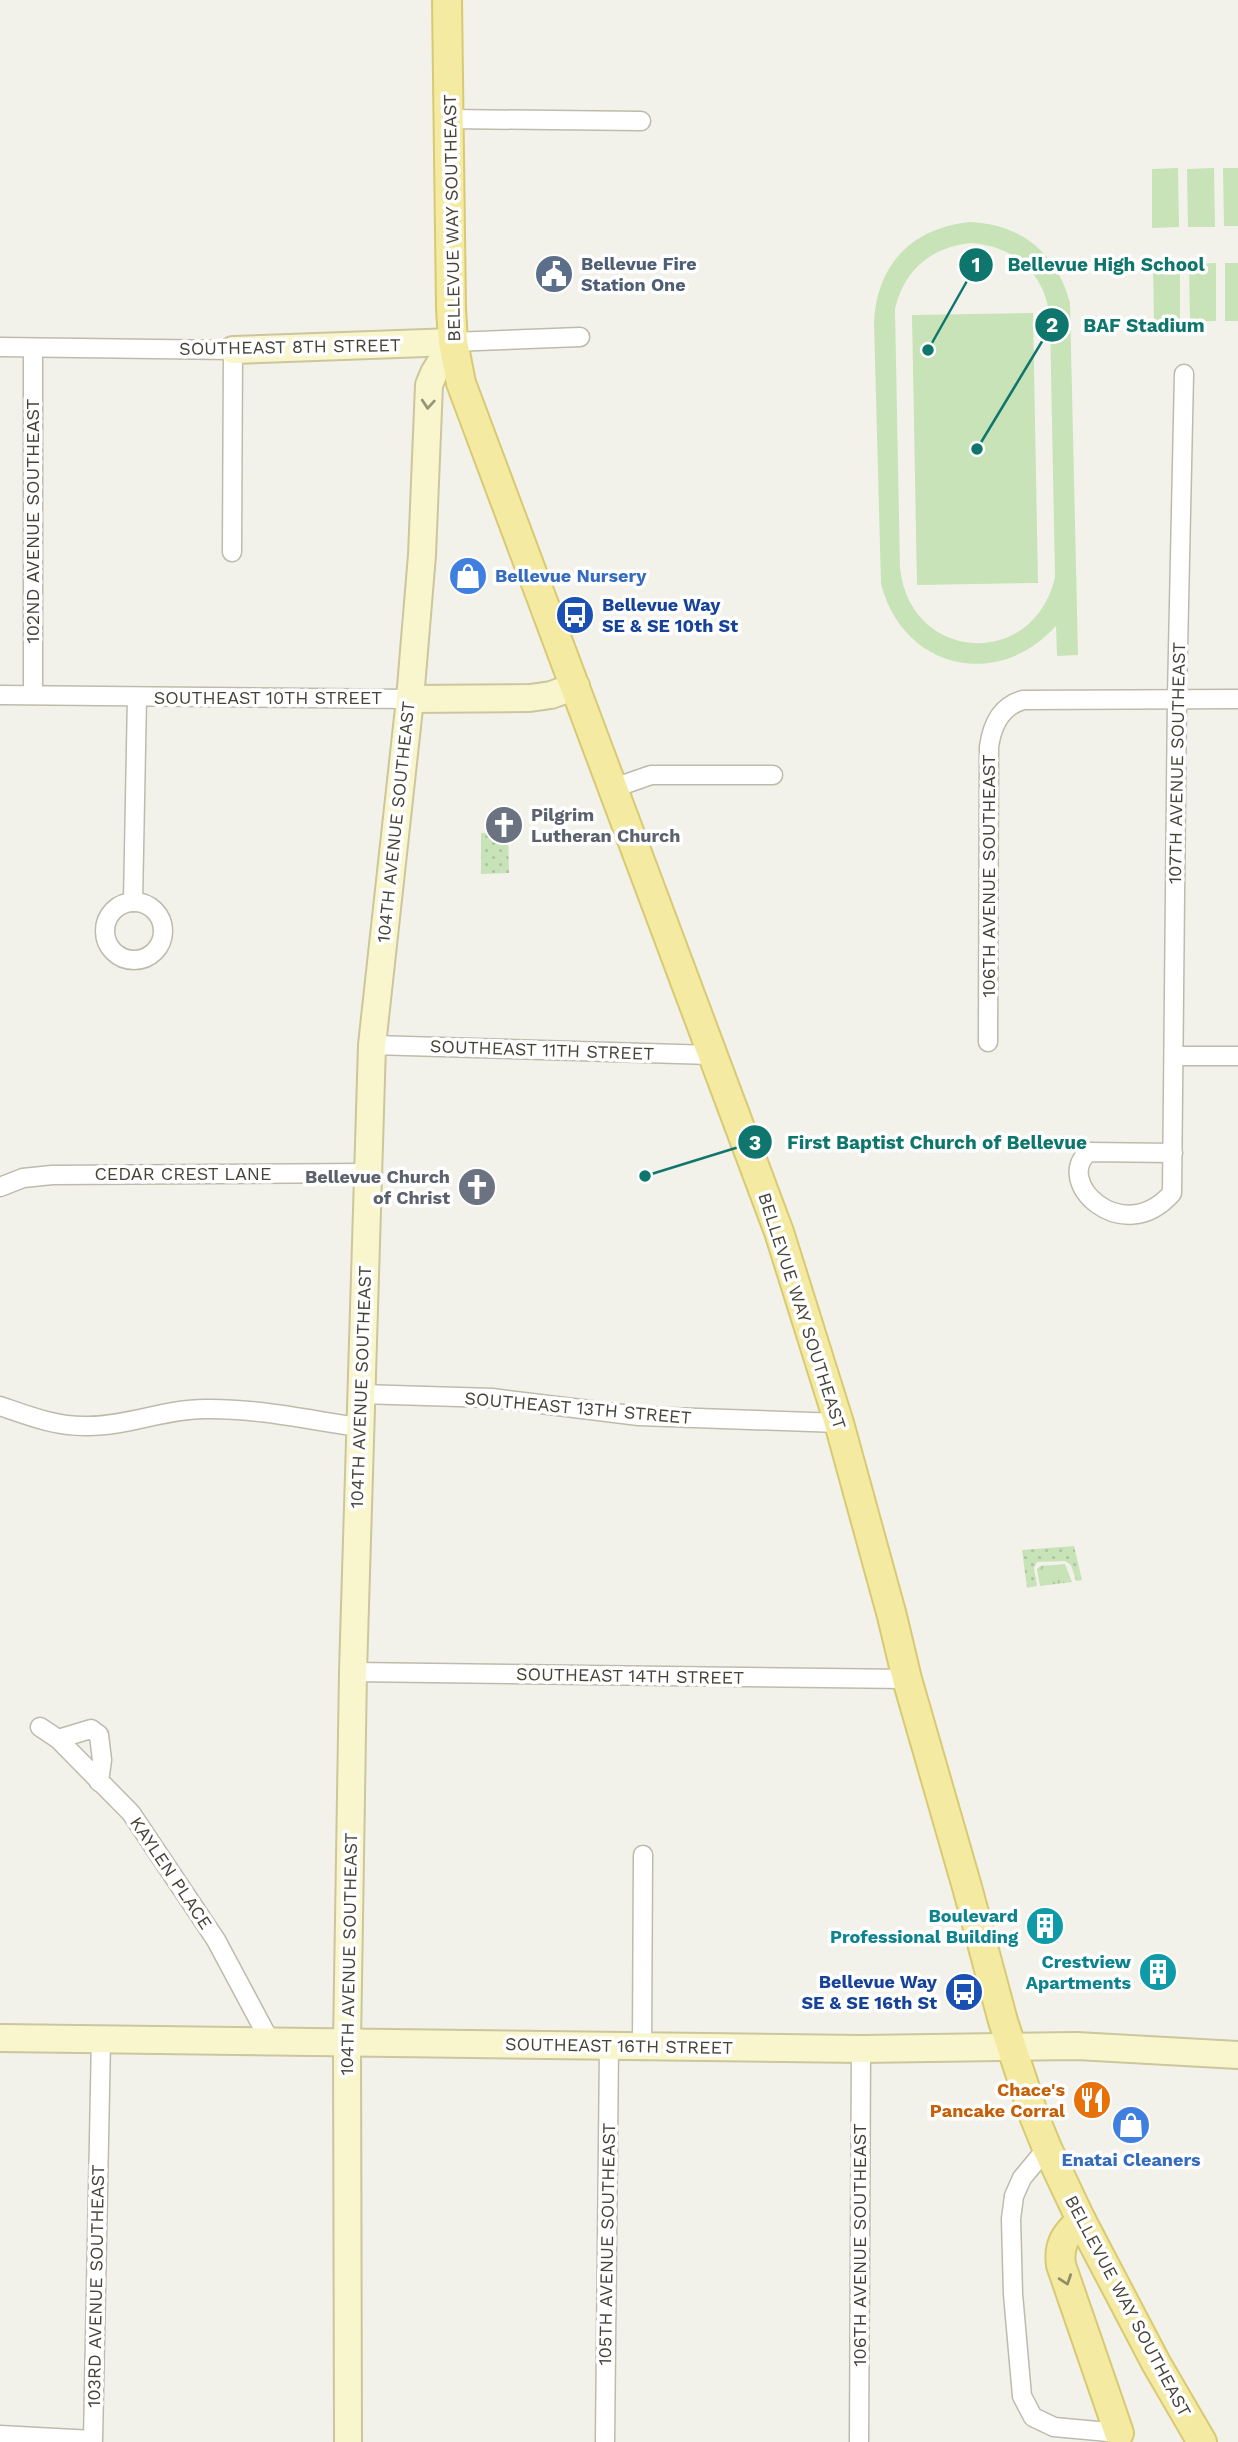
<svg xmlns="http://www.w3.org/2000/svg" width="1238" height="2442" viewBox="0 0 1238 2442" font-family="'Work Sans',sans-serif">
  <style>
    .grass { fill: url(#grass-tufts) }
    .park { fill: url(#park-dots) }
    .pitch { fill: #c8e3b7; fill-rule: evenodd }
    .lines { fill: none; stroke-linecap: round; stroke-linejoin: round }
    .street-casing { stroke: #bebbad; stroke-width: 21 }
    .secondary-casing { stroke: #cbc69c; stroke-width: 30 }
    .primary-casing { stroke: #d8ca73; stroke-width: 32 }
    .street { stroke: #fff; stroke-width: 18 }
    .secondary { stroke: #f9f6ce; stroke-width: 26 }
    .primary { stroke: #f4eaa2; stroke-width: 28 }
    .oneway { stroke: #97947c }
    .oneway2 { stroke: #948e68 }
    .labels { text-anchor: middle; stroke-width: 7; stroke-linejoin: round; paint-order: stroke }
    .street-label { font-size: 18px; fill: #464339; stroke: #fff }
    .service-label { font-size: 18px; font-weight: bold; fill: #4e5e75; stroke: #fff; text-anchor: start }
    .shop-label { font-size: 18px; font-weight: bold; fill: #366cbe; stroke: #fff; text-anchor: start }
    .transit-label { font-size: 18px; font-weight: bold; fill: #164399; stroke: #fff; text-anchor: start }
    .worship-label { font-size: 18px; font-weight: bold; fill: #5b616d; stroke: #fff; text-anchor: start }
    .culture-label { font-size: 18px; font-weight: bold; fill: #0d838f; stroke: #fff; text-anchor: end }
    .food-label { font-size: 18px; font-weight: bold; fill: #c56008; stroke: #fff; text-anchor: end }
    .leader { fill: none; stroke: #0f766e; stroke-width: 2.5 }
    .callout-dot { fill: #0f766e; stroke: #fff; stroke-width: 2.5 }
    .mark-label { font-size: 21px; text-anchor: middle; font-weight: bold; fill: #fff }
    .callout-label { font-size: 19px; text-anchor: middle; font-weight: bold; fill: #0f766e; stroke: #fff; stroke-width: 7; stroke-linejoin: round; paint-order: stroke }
  </style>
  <defs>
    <pattern id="grass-tufts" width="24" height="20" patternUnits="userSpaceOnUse" patternTransform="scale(1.75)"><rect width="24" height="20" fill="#c8e3b7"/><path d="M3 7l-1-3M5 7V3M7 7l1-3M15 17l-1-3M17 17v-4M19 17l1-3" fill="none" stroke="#adc49e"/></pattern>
    <pattern id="park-dots" width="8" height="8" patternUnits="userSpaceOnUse" patternTransform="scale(1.75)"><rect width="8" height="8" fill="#c8e3b7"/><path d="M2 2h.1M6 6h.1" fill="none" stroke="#adc49e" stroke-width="1.8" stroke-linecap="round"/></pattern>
  </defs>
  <rect width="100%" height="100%" fill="#f3f2ea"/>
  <polygon class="grass" points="1065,1564 1072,1582 1040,1586 1037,1570 1040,1566"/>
  <g class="park">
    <polygon points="508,832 509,873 481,874 481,833"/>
    <polygon points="1074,1546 1082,1580 1076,1581 1071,1565 1065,1561 1037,1562 1034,1568 1037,1586 1027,1588 1022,1550"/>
  </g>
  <g class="pitch">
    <polygon points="1178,168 1179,227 1152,228 1152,169"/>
    <polygon points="1214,168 1215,227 1188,227 1187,169"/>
    <polygon points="1223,168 1238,168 1238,226 1224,226"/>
    <path d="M970,222C1021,224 1057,253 1070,303L1078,655L1057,656L1056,626C997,691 903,669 881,584L874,322C877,264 912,228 970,222ZM971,243C1015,246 1046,274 1050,319L1055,577C1034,670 910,663 900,568L895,309C904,270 931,247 971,243Z"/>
    <polygon points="1216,263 1216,321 1190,322 1189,264"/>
    <rect x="1225" y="263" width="13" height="58"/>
    <polygon points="1153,264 1180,264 1180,322 1154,322"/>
    <polygon points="1033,313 1038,583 917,585 912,315"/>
  </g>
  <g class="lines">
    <defs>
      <g id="street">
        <polyline points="449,119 641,121"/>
        <polyline points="453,342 580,337"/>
        <polyline points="0,347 233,350 232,552"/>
        <polyline points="0,695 410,699"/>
        <polyline points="33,695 33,348"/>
        <polyline points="611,789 651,775 773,775"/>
        <polyline points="133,902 137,697"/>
        <circle cx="134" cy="931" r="29"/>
        <path d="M988,1042L989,747C992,725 1001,706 1023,700L1238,699"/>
        <polyline points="372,1045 712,1055"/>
        <polyline points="1174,1056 1238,1056"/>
        <path d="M1173,1153L1089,1152C1052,1180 1122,1250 1172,1193C1175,1027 1174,862 1177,696C1179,589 1182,481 1184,374"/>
        <polyline points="0,1187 23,1178 52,1175 367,1173"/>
        <polyline points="360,1394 492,1398 639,1416 839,1423"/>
        <path d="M0,1406C29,1416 57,1427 88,1426C128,1426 165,1409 205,1409C256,1408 309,1420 359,1427"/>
        <polyline points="353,1672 907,1679"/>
        <polyline points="40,1727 58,1739 131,1813 216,1940 271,2043"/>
        <polyline points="58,1739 91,1729 99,1735 102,1760 99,1782"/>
        <polyline points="642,2046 643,1855"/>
        <polyline points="1047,2148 1022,2178 1014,2196 1011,2219 1013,2294 1022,2396 1033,2417 1054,2427 1119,2433"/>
        <polyline points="0,2435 93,2440 101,2039"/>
        <polyline points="605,2442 609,2046"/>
        <polyline points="859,2442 861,2049"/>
      </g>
      <g id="secondary">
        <polyline points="233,350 453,342"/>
        <polyline points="410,699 530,698 551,695 576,686"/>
        <polyline points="0,2038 861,2049 1077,2046 1238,2055"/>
        <polyline points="348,2442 347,2043 353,1672 372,1045 410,699 422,555 429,385 434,373 453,342"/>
      </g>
      <g id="primary">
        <polyline points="447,0 451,308 453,342 461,383 779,1232 839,1423 892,1616 907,1679 967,1887 1003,2021 1034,2116 1047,2148 1081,2220 1156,2363 1202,2442"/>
        <path d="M1081,2220C1066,2234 1058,2244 1061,2265L1119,2433"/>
      </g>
    </defs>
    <use href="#street" class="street-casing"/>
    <use href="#secondary" class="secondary-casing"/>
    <use href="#primary" class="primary-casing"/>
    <use href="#street" class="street"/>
    <use href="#secondary" class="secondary"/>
    <use href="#primary" class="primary"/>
  </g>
  <defs><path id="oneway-chevron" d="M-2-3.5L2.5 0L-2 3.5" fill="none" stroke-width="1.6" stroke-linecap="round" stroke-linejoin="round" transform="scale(1.75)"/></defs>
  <use class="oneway" href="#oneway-chevron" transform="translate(428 404) rotate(94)"/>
  <use class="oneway2" href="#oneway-chevron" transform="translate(1066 2280) rotate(71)"/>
  <defs>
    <symbol id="civic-disc" viewBox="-11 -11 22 22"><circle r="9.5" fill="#5c6f8a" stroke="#fff"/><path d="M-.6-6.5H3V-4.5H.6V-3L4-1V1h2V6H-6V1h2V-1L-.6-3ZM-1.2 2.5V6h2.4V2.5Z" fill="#fff"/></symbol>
    <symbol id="shop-disc" viewBox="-11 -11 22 22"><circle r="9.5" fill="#3f7fe0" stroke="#fff"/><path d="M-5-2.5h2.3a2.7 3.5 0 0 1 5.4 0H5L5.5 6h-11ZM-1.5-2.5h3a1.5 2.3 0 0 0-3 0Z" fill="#fff"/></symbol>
    <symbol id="bus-disc" viewBox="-11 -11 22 22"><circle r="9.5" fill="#1a4fb4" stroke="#fff"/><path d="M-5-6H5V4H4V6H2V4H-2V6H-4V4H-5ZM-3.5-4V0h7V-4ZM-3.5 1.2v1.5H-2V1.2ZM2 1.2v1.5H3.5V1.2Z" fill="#fff"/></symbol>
    <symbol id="church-disc" viewBox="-11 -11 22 22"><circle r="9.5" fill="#6b7280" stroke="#fff"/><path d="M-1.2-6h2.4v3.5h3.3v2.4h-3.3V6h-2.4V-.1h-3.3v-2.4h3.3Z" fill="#fff"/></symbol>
    <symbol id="building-disc" viewBox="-11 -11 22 22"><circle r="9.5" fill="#0f9aa8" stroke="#fff"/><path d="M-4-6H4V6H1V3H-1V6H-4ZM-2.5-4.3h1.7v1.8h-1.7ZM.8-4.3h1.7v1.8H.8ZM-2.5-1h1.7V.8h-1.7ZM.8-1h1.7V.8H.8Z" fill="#fff"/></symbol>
    <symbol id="restaurant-disc" viewBox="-11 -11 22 22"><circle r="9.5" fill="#e8710a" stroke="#fff"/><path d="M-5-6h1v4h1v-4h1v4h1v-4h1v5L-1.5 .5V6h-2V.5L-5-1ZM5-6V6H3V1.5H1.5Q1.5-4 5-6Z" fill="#fff"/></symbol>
  </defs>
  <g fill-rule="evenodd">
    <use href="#civic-disc" x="532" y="252" width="44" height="44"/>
    <use href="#shop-disc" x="446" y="554" width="44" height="44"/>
    <use href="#bus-disc" x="553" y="593" width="44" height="44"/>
    <use href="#church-disc" x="482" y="803" width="44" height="44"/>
    <use href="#church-disc" x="455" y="1165" width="44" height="44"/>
    <use href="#building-disc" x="1023" y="1904" width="44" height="44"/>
    <use href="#building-disc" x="1136" y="1950" width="44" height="44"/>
    <use href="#bus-disc" x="942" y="1970" width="44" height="44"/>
    <use href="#restaurant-disc" x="1070" y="2078" width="44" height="44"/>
    <use href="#shop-disc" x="1109" y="2103" width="44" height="44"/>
  </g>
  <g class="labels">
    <g class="street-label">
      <text transform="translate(452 218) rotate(-91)" y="6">BELLEVUE WAY SOUTHEAST</text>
      <text transform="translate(290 347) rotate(-1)" y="6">SOUTHEAST 8TH STREET</text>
      <text transform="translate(33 521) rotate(-90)" y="6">102ND AVENUE SOUTHEAST</text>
      <text x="268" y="704">SOUTHEAST 10TH STREET</text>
      <text transform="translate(1177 763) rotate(-89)" y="6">107TH AVENUE SOUTHEAST</text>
      <text transform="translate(396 822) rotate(-84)" y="6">104TH AVENUE SOUTHEAST</text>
      <text transform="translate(989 876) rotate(-90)" y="6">106TH AVENUE SOUTHEAST</text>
      <text transform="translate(542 1050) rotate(2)" y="6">SOUTHEAST 11TH STREET</text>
      <text x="183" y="1180">CEDAR CREST LANE</text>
      <text transform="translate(802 1311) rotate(72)" y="6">BELLEVUE WAY SOUTHEAST</text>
      <text transform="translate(361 1387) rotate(-88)" y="6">104TH AVENUE SOUTHEAST</text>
      <text transform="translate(578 1408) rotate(5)" y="6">SOUTHEAST 13TH STREET</text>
      <text transform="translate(630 1676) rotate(1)" y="6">SOUTHEAST 14TH STREET</text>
      <text transform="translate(171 1873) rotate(56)" y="6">KAYLEN PLACE</text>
      <text transform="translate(349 1954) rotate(-89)" y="6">104TH AVENUE SOUTHEAST</text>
      <text transform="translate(619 2046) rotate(1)" y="6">SOUTHEAST 16TH STREET</text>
      <text transform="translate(607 2244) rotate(-89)" y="6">105TH AVENUE SOUTHEAST</text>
      <text transform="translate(860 2245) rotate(-90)" y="6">106TH AVENUE SOUTHEAST</text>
      <text transform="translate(96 2286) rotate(-89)" y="6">103RD AVENUE SOUTHEAST</text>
      <text transform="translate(1128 2306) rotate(62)" y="6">BELLEVUE WAY SOUTHEAST</text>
    </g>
    <g class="service-label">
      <text x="581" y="270">Bellevue Fire<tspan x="581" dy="21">Station One</tspan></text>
    </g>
    <g class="shop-label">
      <text x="495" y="582">Bellevue Nursery</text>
      <text x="1131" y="2166" text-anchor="middle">Enatai Cleaners</text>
    </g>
    <g class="transit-label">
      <text x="602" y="611">Bellevue Way<tspan x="602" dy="21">SE &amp; SE 10th St</tspan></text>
      <text x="937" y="1988" text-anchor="end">Bellevue Way<tspan x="937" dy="21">SE &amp; SE 16th St</tspan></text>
    </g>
    <g class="worship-label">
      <text x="531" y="821">Pilgrim<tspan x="531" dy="21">Lutheran Church</tspan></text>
      <text x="450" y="1183" text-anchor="end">Bellevue Church<tspan x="450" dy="21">of Christ</tspan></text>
    </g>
    <g class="culture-label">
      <text x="1018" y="1922">Boulevard<tspan x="1018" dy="21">Professional Building</tspan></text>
      <text x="1131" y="1968">Crestview<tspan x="1131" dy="21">Apartments</tspan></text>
    </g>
    <g class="food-label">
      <text x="1065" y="2096">Chace's<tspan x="1065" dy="21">Pancake Corral</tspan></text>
    </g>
  </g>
  <path class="leader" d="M928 350L976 265M977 449L1052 325M645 1176L755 1142"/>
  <g class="callout-dot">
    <circle cx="928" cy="350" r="7"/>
    <circle cx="977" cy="449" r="7"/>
    <circle cx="645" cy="1176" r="7"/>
    <circle cx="976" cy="265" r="18"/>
    <circle cx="1052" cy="325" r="18"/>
    <circle cx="755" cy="1142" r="18"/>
  </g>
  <g class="mark-label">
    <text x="976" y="272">1</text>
    <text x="1052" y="332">2</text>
    <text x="755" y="1150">3</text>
  </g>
  <g class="callout-label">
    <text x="1106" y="271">Bellevue High School</text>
    <text x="1144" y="332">BAF Stadium</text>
    <text x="937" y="1149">First Baptist Church of Bellevue</text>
  </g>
</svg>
